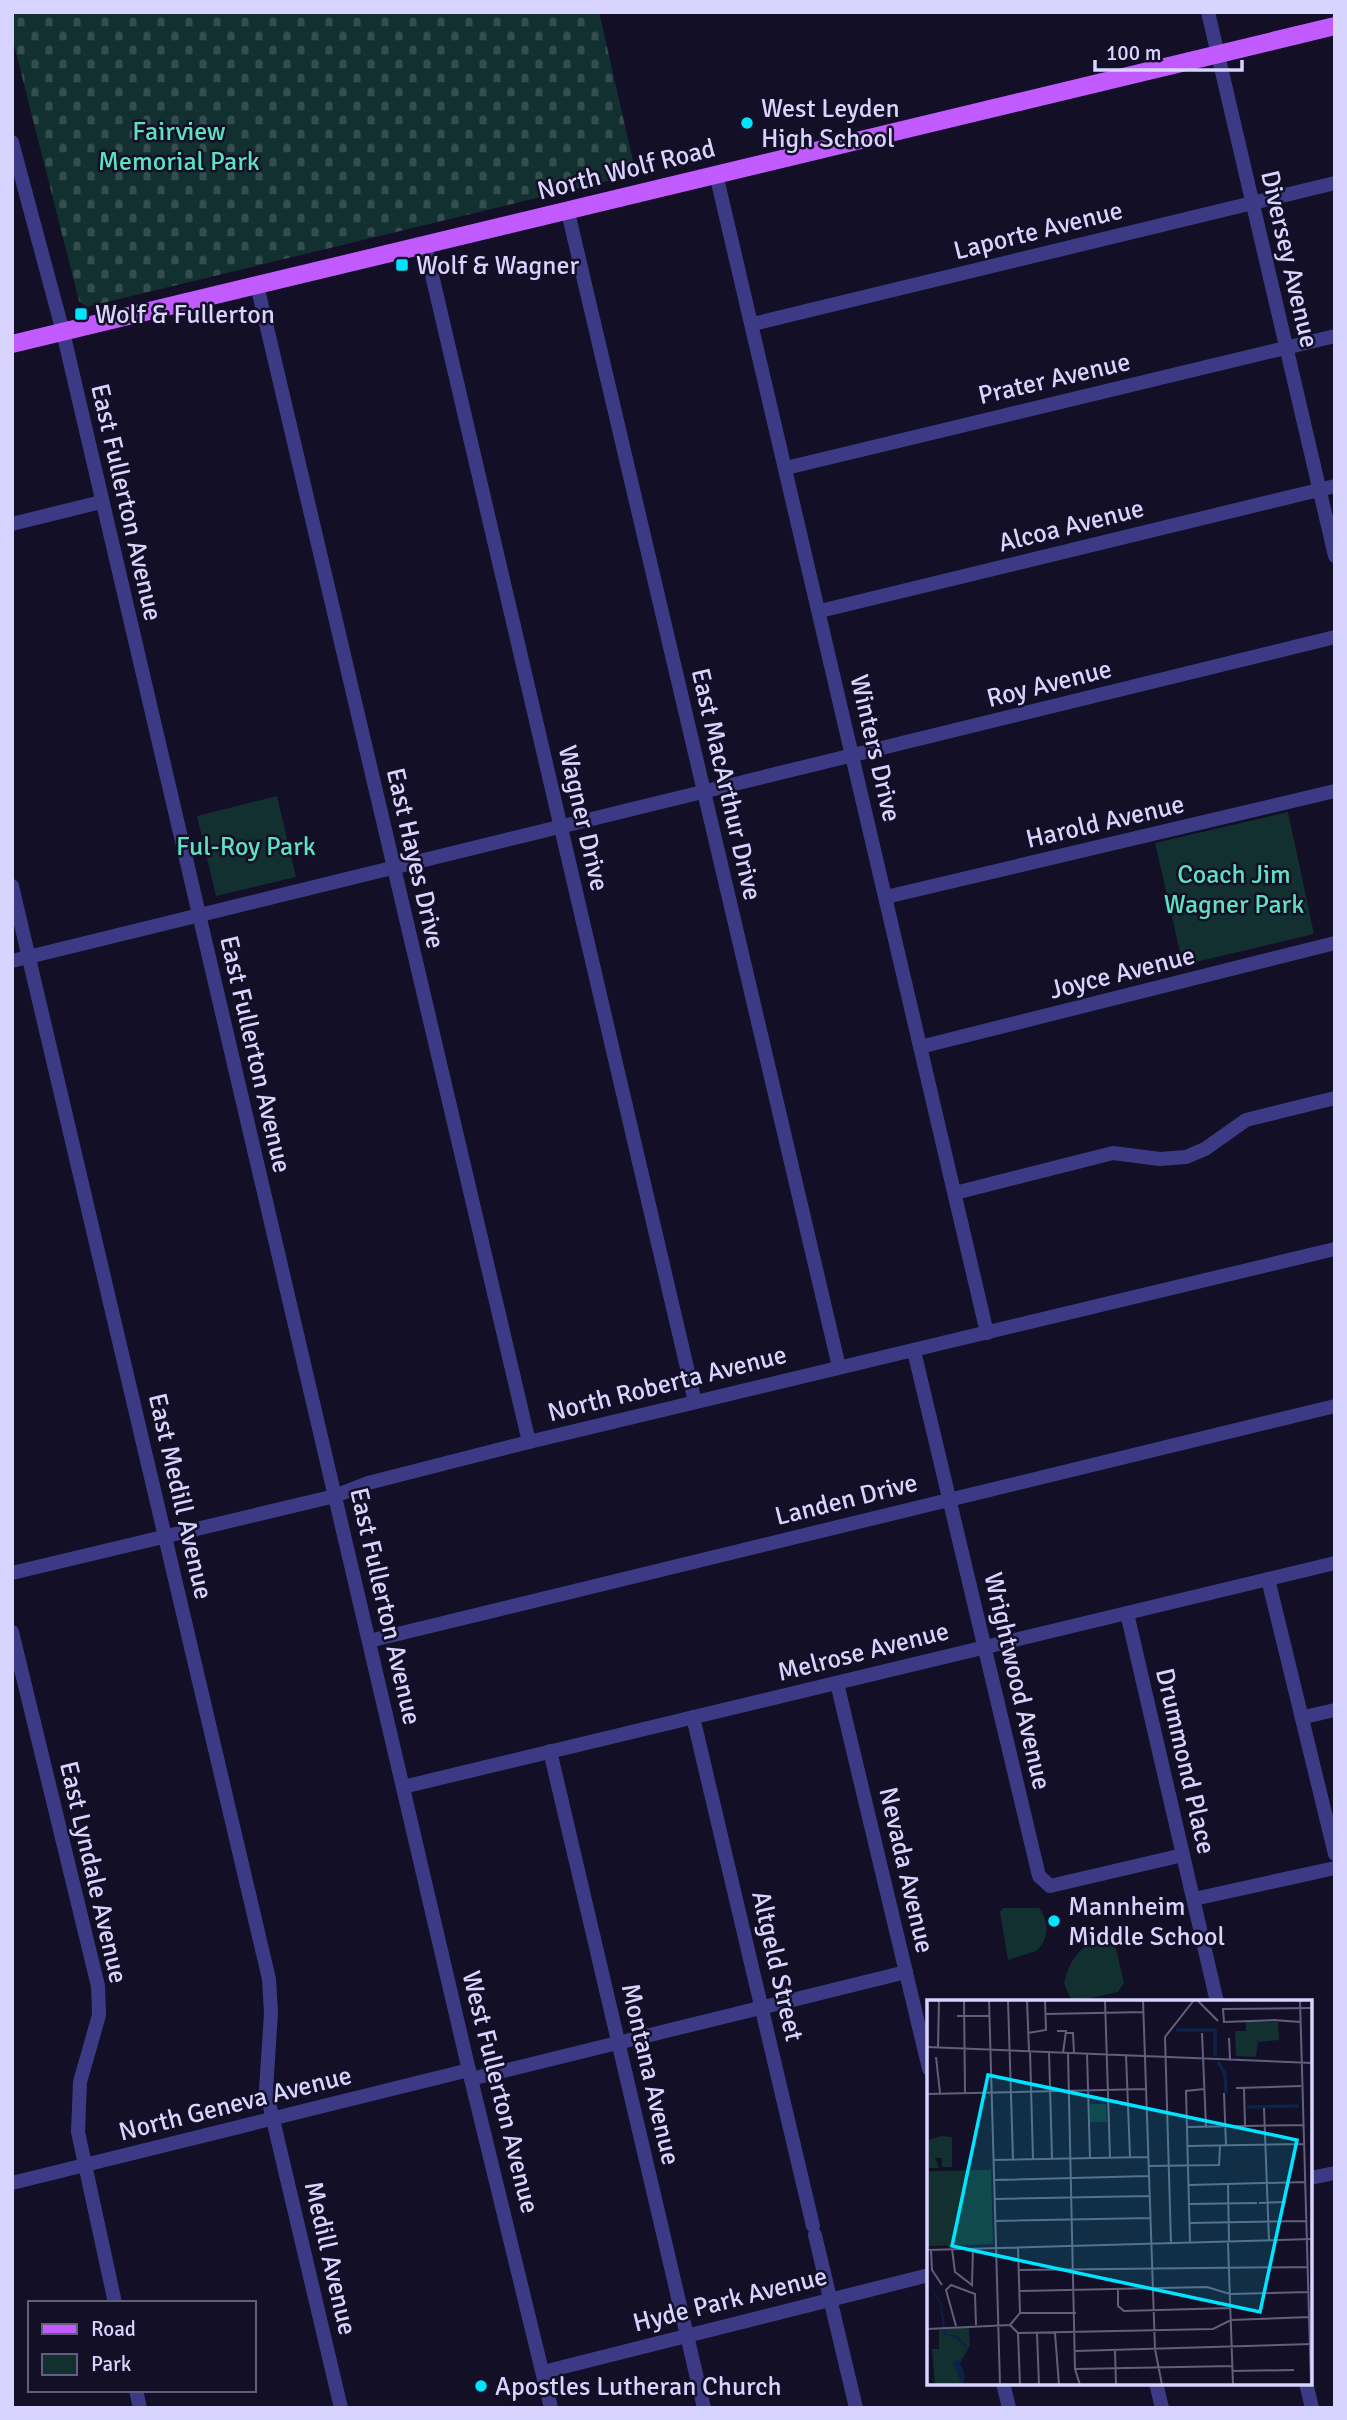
<svg xmlns="http://www.w3.org/2000/svg" width="1347" height="2420" viewBox="0 0 1347 2420" font-family="Signika,sans-serif">
  <style>
    .green { fill: #12302f }
    .cemetery { fill: url(#cemetery-stones) }
    .lines { fill: none; stroke-linecap: round; stroke-linejoin: round }
    .minor { stroke: #3d3a85; stroke-width: 14 }
    .major { stroke: #c25bff; stroke-width: 18 }
    .poi-dot { fill: #00e5ff; stroke: #130f26; stroke-width: 2.5 }
    .labels { text-anchor: middle; stroke-width: 5; stroke-linejoin: round; paint-order: stroke }
    .poi-label { font-size: 26px; fill: #d9d4ff; stroke: #130f26; text-anchor: start }
    .park-label { font-size: 26px; fill: #5fe0c0; stroke: #130f26 }
    .street-label { font-size: 26px; fill: #d9d4ff; stroke: #130f26 }
    .inset-river { fill: none; stroke: #0c2248; stroke-width: 3.5 }
    .inset-road { fill: none; stroke: #625e7d; stroke-width: 2 }
    .view { fill: #00e5ff; fill-opacity: 0.15; stroke: #00e5ff; stroke-width: 3.5 }
    .inset-edge { fill: none; stroke: #d9d4ff; stroke-width: 3.5 }
  </style>
  <defs>
    <pattern id="cemetery-stones" width="16" height="16" patternUnits="userSpaceOnUse" patternTransform="scale(1.75)"><rect width="16" height="16" fill="#12302f"/><path d="M2 7V4a2 2 0 0 1 4 0v3zM10 15v-3a2 2 0 0 1 4 0v3z" fill="#344d4e"/></pattern>
  </defs>
  <rect width="100%" height="100%" fill="#130f26"/>
  <g class="green">
    <polygon points="277,796 296,877 216,896 197,816"/>
    <polygon points="1288,812 1314,934 1183,965 1155,843"/>
    <path d="M1003,1908H1039C1050,1922 1049,1939 1036,1951L1008,1960L1000,1912Z"/>
    <path d="M1113,1936L1124,1983L1118,1992L1072,2002L1064,1983C1070,1955 1085,1941 1113,1936Z"/>
  </g>
  <polygon class="cemetery" points="12,12 599,12 636,174 86,307 79,301 12,37"/>
  <g class="lines">
    <g class="minor">
      <polyline points="1208,12 1335,556"/>
      <polyline points="12,142 63,332 471,2079 551,2408"/>
      <polyline points="716,174 987,1333"/>
      <polyline points="568,212 839,1367"/>
      <polyline points="425,245 695,1402"/>
      <polyline points="257,285 529,1442"/>
      <polyline points="753,324 1335,183"/>
      <polyline points="786,468 1335,336"/>
      <polyline points="12,524 101,502"/>
      <polyline points="820,611 1335,486"/>
      <polyline points="12,886 269,1979 271,2013 266,2090 341,2408"/>
      <polyline points="886,897 1335,791"/>
      <polyline points="12,961 1335,637"/>
      <polyline points="920,1047 1335,943"/>
      <polyline points="955,1193 1113,1153 1160,1159 1186,1157 1205,1149 1246,1120 1335,1098"/>
      <polyline points="914,1351 1039,1876 1050,1886 1183,1855"/>
      <polyline points="12,1573 335,1496 368,1483 529,1442 1335,1249"/>
      <polyline points="1268,1579 1335,1854"/>
      <polyline points="1127,1613 1217,2002"/>
      <polyline points="12,1632 98,1986 99,2015 80,2082 78,2132 115,2303"/>
      <polyline points="369,1641 1335,1406"/>
      <polyline points="837,1683 929,2069"/>
      <polyline points="693,1717 813,2226"/>
      <polyline points="1304,1717 1335,1710"/>
      <polyline points="550,1751 704,2408"/>
      <polyline points="403,1787 1335,1563"/>
      <polyline points="1194,1899 1335,1868"/>
      <polyline points="471,2079 906,1972"/>
      <polyline points="1310,2178 1335,2173"/>
      <polyline points="12,2183 469,2070"/>
      <polyline points="815,2235 856,2408"/>
      <polyline points="543,2372 929,2275"/>
      <polyline points="1003,2383 1009,2408"/>
      <polyline points="1156,2383 1162,2408"/>
      <polyline points="1306,2383 1312,2408"/>
      <polyline points="136,2390 140,2408"/>
    </g>
    <polyline class="major" points="12,344 1335,26"/>
  </g>
  <g class="poi-dot">
    <circle cx="747" cy="123" r="7"/>
    <rect x="395" y="258" width="14" height="14" rx="3.5"/>
    <rect x="74" y="307" width="14" height="14" rx="3.5"/>
    <circle cx="1054" cy="1921" r="7"/>
    <circle cx="481" cy="2386" r="7"/>
  </g>
  <g class="labels">
    <g class="poi-label">
      <text x="761" y="117">West Leyden<tspan x="761" dy="30">High School</tspan></text>
      <text x="416" y="274">Wolf &amp; Wagner</text>
      <text x="95" y="323">Wolf &amp; Fullerton</text>
      <text x="1068" y="1915">Mannheim<tspan x="1068" dy="30">Middle School</tspan></text>
      <text x="495" y="2395">Apostles Lutheran Church</text>
    </g>
    <g class="park-label">
      <text x="179" y="140">Fairview<tspan x="179" dy="30">Memorial Park</tspan></text>
      <text x="246" y="855">Ful-Roy Park</text>
      <text x="1234" y="883">Coach Jim<tspan x="1234" dy="30">Wagner Park</tspan></text>
    </g>
    <g class="street-label">
      <text transform="translate(626 169) rotate(-14)" y="9">North Wolf Road</text>
      <text transform="translate(1038 230) rotate(-14)" y="9">Laporte Avenue</text>
      <text transform="translate(1290 259) rotate(77)" y="9">Diversey Avenue</text>
      <text transform="translate(1054 378) rotate(-13)" y="9">Prater Avenue</text>
      <text transform="translate(127 502) rotate(77)" y="9">East Fullerton Avenue</text>
      <text transform="translate(1071 525) rotate(-14)" y="9">Alcoa Avenue</text>
      <text transform="translate(1049 683) rotate(-14)" y="9">Roy Avenue</text>
      <text transform="translate(876 748) rotate(77)" y="9">Winters Drive</text>
      <text transform="translate(727 784) rotate(77)" y="9">East MacArthur Drive</text>
      <text transform="translate(584 818) rotate(77)" y="9">Wagner Drive</text>
      <text transform="translate(1105 821) rotate(-13)" y="9">Harold Avenue</text>
      <text transform="translate(416 858) rotate(77)" y="9">East Hayes Drive</text>
      <text transform="translate(1122 972) rotate(-14)" y="9">Joyce Avenue</text>
      <text transform="translate(256 1054) rotate(77)" y="9">East Fullerton Avenue</text>
      <text transform="translate(667 1383) rotate(-14)" y="9">North Roberta Avenue</text>
      <text transform="translate(181 1496) rotate(77)" y="9">East Medill Avenue</text>
      <text transform="translate(846 1499) rotate(-14)" y="9">Landen Drive</text>
      <text transform="translate(386 1606) rotate(77)" y="9">East Fullerton Avenue</text>
      <text transform="translate(863 1651) rotate(-14)" y="9">Melrose Avenue</text>
      <text transform="translate(1018 1681) rotate(77)" y="9">Wrightwood Avenue</text>
      <text transform="translate(1186 1761) rotate(77)" y="9">Drummond Place</text>
      <text transform="translate(907 1870) rotate(77)" y="9">Nevada Avenue</text>
      <text transform="translate(94 1872) rotate(77)" y="9">East Lyndale Avenue</text>
      <text transform="translate(778 1966) rotate(77)" y="9">Altgeld Street</text>
      <text transform="translate(651 2074) rotate(77)" y="9">Montana Avenue</text>
      <text transform="translate(501 2092) rotate(76)" y="9">West Fullerton Avenue</text>
      <text transform="translate(235 2103) rotate(-14)" y="9">North Geneva Avenue</text>
      <text transform="translate(331 2258) rotate(77)" y="9">Medill Avenue</text>
      <text transform="translate(730 2299) rotate(-14)" y="9">Hyde Park Avenue</text>
    </g>
  </g>
  <g transform="translate(927 2000)">
    <rect width="385" height="385" fill="#130f26"/>
    <path d="M319,22H351L352,40L331,42L329,57L309,56L308,31H319ZM163,104H179L180,122H163ZM14,136L25,137V167H15V158H8L12,168H2L1,140ZM42,327L43,345L33,364L38,376L35,385H8L5,349H12V330Z" fill="#12302f"/>
    <path d="M64,170L66,244L0,246V171Z" fill="#12302f"/>
    <path d="M0,282L14,302L19,334L31,336L40,346L33,364L38,375L35,385L26,363L37,356L38,347L28,337L17,335L13,303Z" fill="#0c2248"/>
    <path class="inset-river" d="M249,30H288V56M291,62L298,74L299,93M320,107L372,106"/>
    <path class="inset-road" d="M37,0L38,93M62,0L73,385M81,0L86,159M100,0L102,51M178,0L183,157M216,0L228,349L235,385M270,0L291,21M373,0L384,385M119,14L217,12M30,16H63M346,20L374,22M349,20L297,22L296,9L385,8M130,31H139L136,53M101,33L119,30L118,0M139,33H146L147,53M275,33L279,127M302,38L303,59M0,47L385,63M11,48L12,0M103,51L106,159M122,52L125,158M141,53L148,369L153,385M160,53L163,158M199,55L203,157M9,57L13,93M309,88L374,86M317,88L318,126M297,93L299,145M0,94L219,89M337,108L342,241M260,127L376,125M261,146L377,144M66,160L221,157M222,166L292,165L293,146M67,180L222,176M301,184L302,242M262,185L378,182M67,199L222,196M332,203L359,202M262,204L330,203M68,221L223,218M263,223L379,221M263,243L259,91L277,89M301,243L306,385M244,244L238,37L267,0M25,249L28,272L45,285L46,248M0,250L385,239M4,250L5,270L15,285M92,270L381,267M191,289V306L197,311L303,308M93,291L280,287L303,294L382,292M93,313H149M83,325L93,313L91,247M83,325L91,333L93,385M29,326L19,290L24,285L48,294L49,325M0,329L83,325M91,333L286,329L304,320L383,317M110,333L112,385M128,333L132,385M188,350L189,385M148,351L385,344M148,369L305,366M305,371L367,370"/>
    <path class="view" d="M61,75L370,140L333,312L25,246Z"/>
    <rect width="385" height="385" class="inset-edge"/>
  </g>
  <rect width="1347" height="2420" fill="none" stroke="#d9d4ff" stroke-width="28"/>
  <rect x="28" y="2301" width="228" height="91" fill="#130f26" stroke="#625e7d" stroke-width="2"/>
  <rect x="42" y="2324" width="35" height="10" fill="#c25bff" stroke="#625e7d" stroke-width="2"/>
  <text x="91" y="2336" font-size="21" fill="#d9d4ff">Road</text>
  <rect x="42" y="2354" width="35" height="21" fill="#12302f" stroke="#625e7d" stroke-width="2"/>
  <text x="91" y="2371" font-size="21" fill="#d9d4ff">Park</text>
  <path d="M1095 60v10h147v-10" fill="none" stroke="#d9d4ff" stroke-width="3.5"/>
  <text x="1106" y="60" font-size="21" fill="#d9d4ff" stroke="#130f26" stroke-width="5" paint-order="stroke">100 m</text>
</svg>
